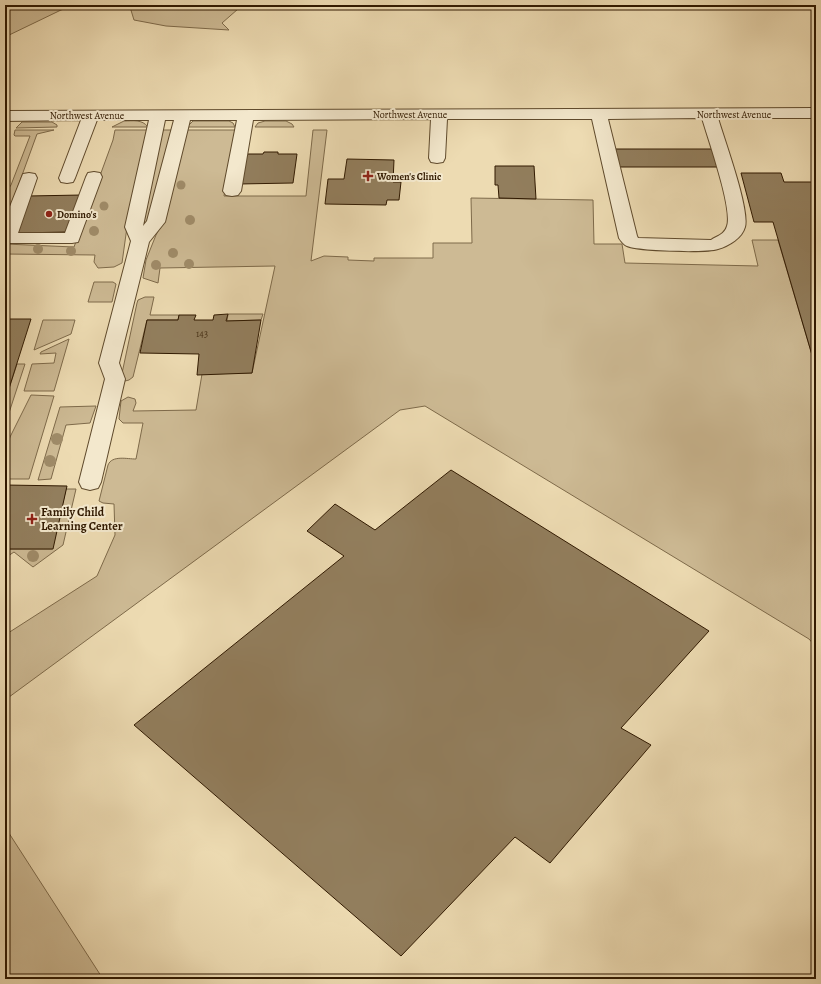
<svg xmlns="http://www.w3.org/2000/svg" width="821" height="984" viewBox="0 0 821 984" font-family="Alegreya,serif">
  <style>
    .green { fill: #cdba94; stroke: #7e6a4a }
    .building { fill: #927e5d; stroke: #301900 }
    .lines { fill: none; stroke-linecap: round; stroke-linejoin: round }
    .minor-casing { stroke: #5f4a2c; stroke-width: 2 }
    .minor { fill: #f3e8cd; fill-rule: evenodd }
    .tree { fill: #9f8b68 }
    .poi-dot { fill: #8f2418; stroke: #f3e8cd; stroke-width: 1.5 }
    .labels { text-anchor: middle; stroke-width: 4; stroke-linejoin: round; paint-order: stroke }
    .far-street-label { font-size: 10px; fill: #301900; stroke: #f3e8cd }
    .far-poi-label { font-size: 10px; font-weight: bold; fill: #301900; stroke: #f3e8cd; text-anchor: start }
    .number-label { font-size: 10px; fill: #483217 }
    .poi-label { font-size: 12px; font-weight: bold; fill: #301900; stroke: #f3e8cd; text-anchor: start }
  </style>
  <rect width="100%" height="100%" fill="#eddbb2"/>
  <filter id="stains"><feTurbulence type="fractalNoise" baseFrequency=".005" numOctaves="4"/><feColorMatrix values="0 0 0 0 .2 0 0 0 0 .09 0 0 0 0 .02 0 0 0 .5 -.17"/></filter>
  <radialGradient id="worn" r=".72"><stop offset=".6" stop-color="#630" stop-opacity="0"/><stop offset="1" stop-color="#630" stop-opacity=".3"/></radialGradient>
  <g class="green">
    <polygon points="5,5 77,5 61,10 5,37"/>
    <polygon points="119,5 272,5 238,9 222,23 229,30 166,26 134,20 130,7"/>
    <path d="M124,121C133,121 142,119 148,127H112Z"/>
    <polygon points="193,121 229,121 233,123 235,127 187,127"/>
    <polygon points="265,121 286,121 292,124 294,127 255,127 258,123"/>
    <polygon points="22,122 52,122 57,125 57,127 16,128"/>
    <polygon points="15,130 54,130 37,134 5,222 5,194 11,185 30,136 15,136 14,135"/>
    <polygon points="115,130 147,130 128,220 122,263 114,267 98,268 94,262 95,255 5,254 5,244 74,247 113,140"/>
    <polygon points="162,130 173,130 156,202 142,232"/>
    <path d="M186,130H235L224,196H306L313,130H327L311,261L324,256L348,257V260L374,261V258H433V243H472L471,198L593,200L594,244H622L625,263L758,266L752,240H778L812,355L814,376H816V647L809,639L425,406L400,410L5,700V635L97,576L115,535L114,504L103,503L99,501L108,465C112,455 127,459 136,459L143,423H123L119,419L121,401L128,397L135,399L136,403L133,411L196,410L202,374L252,373L275,266L160,268L158,283L143,278L146,260L156,235L166,215L173,189Z"/>
    <polygon points="94,282 113,282 116,284 112,302 88,302"/>
    <polygon points="145,297 154,297 150,315 179,315 178,320 147,320 133,377 129,380 125,381 121,378 137,303 138,300"/>
    <polygon points="228,314 263,314 261,320 227,321"/>
    <polygon points="43,320 75,320 71,334 34,350"/>
    <polygon points="69,339 54,391 24,391 32,364 54,363 56,353 40,354 41,352"/>
    <polygon points="17,364 25,364 5,425 5,401"/>
    <polygon points="31,395 54,396 29,479 5,479 5,454 10,437"/>
    <polygon points="96,406 90,423 66,425 51,479 38,480 60,407"/>
    <polygon points="66,489 76,489 63,545 33,567 14,552 5,558 5,549 52,549"/>
    <polygon points="5,827 103,979 5,979"/>
  </g>
  <g class="building">
    <polygon points="614,149 712,149 717,167 617,167"/>
    <polygon points="264,152 278,152 278,154 297,154 293,183 239,184 244,154 263,154"/>
    <polygon points="347,159 394,160 393,182 401,182 399,200 387,200 386,205 325,204 328,179 344,179"/>
    <polygon points="495,166 534,166 536,199 499,198 498,185 495,185"/>
    <polygon points="741,173 781,173 784,182 816,182 816,355 812,355 773,222 754,222"/>
    <polygon points="82,195 70,232 15,233 28,196"/>
    <polygon points="228,314 226,321 261,320 252,373 197,375 199,354 140,353 147,320 178,320 179,315 196,315 194,320 213,320 214,315"/>
    <polygon points="5,319 31,319 5,401"/>
    <polygon points="451,470 709,631 621,728 651,745 550,863 515,837 401,956 134,725 344,556 307,531 335,504 375,530"/>
    <polygon points="5,485 67,486 53,549 5,549"/>
  </g>
  <g class="lines">
    <defs>
      <g id="minor">
        <path d="M816,108V118H718C724,139 750,209 745,227C742,238 729,246 718,249C707,253 639,251 627,246C624,245 621,241 619,238L592,119H447L445,158L443,162L437,163L431,162L429,158L431,119L253,120L241,191L238,195L232,196L226,195L223,191L237,120H190L165,222L149,242L119,363L125,379L101,482L98,488L90,490L82,488L79,482L105,379L99,363L131,241L125,227L149,120H97L75,178L73,182L67,183L61,182L59,178L81,120L5,121V111ZM702,118C708,139 733,209 727,226C725,234 717,236 711,240L638,238L637,236L608,119ZM165,120H174L147,221L143,226Z"/>
        <polygon points="94,172 100,173 102,177 78,242 72,243 5,243 5,219 23,174 29,173 35,174 37,178 18,233 65,233 86,177 88,173"/>
      </g>
    </defs>
    <use href="#minor" class="minor-casing"/>
    <use href="#minor" class="minor"/>
  </g>
  <g class="tree">
    <circle cx="181" cy="185" r="4.5"/>
    <circle cx="104" cy="206" r="4.5"/>
    <circle cx="190" cy="220" r="5"/>
    <circle cx="94" cy="231" r="5"/>
    <circle cx="38" cy="249" r="5"/>
    <circle cx="71" cy="251" r="5"/>
    <circle cx="173" cy="253" r="5"/>
    <circle cx="189" cy="264" r="5"/>
    <circle cx="156" cy="265" r="5"/>
    <circle cx="57" cy="439" r="6"/>
    <circle cx="50" cy="461" r="6"/>
    <circle cx="33" cy="556" r="6"/>
  </g>
  <g class="poi-dot">
    <path d="M366 170h4v4h4v4h-4v4h-4v-4h-4v-4h4z"/>
    <circle cx="49" cy="214" r="4"/>
    <path d="M30 513h4v4h4v4h-4v4h-4v-4h-4v-4h4z"/>
  </g>
  <g class="labels">
    <g class="far-street-label">
      <text x="410" y="118">Northwest Avenue</text>
      <text x="734" y="118">Northwest Avenue</text>
      <text x="87" y="119">Northwest Avenue</text>
    </g>
    <g class="far-poi-label">
      <text x="377" y="180">Women's Clinic</text>
      <text x="57" y="218">Domino's</text>
    </g>
    <g class="number-label">
      <text x="202" y="337">143</text>
    </g>
    <g class="poi-label">
      <text x="41" y="516">Family Child<tspan x="41" dy="14">Learning Center</tspan></text>
    </g>
  </g>
  <rect width="821" height="984" fill="none" stroke="#eddbb2" stroke-width="20"/>
  <rect x="6" y="6" width="809" height="972" fill="none" stroke="#301900" stroke-width="2"/>
  <rect x="10" y="10" width="801" height="964" fill="none" stroke="#301900"/>
  <rect width="100%" height="100%" filter="url(#stains)"/>
  <rect width="100%" height="100%" fill="url(#worn)"/>
</svg>
